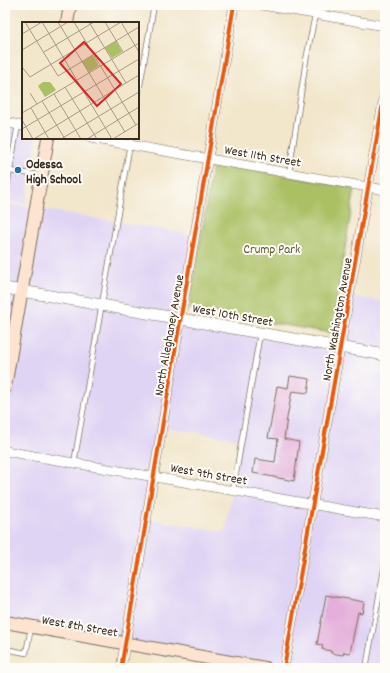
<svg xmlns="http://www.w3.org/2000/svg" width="390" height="673" viewBox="0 0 390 673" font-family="Dekko,sans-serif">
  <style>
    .built { fill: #e0d4f4; fill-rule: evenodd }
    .green { fill: #aac064; stroke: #727541 }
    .building { fill: #e4afda }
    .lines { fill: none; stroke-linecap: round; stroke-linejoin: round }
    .service-casing { stroke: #7b6c5b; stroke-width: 6 }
    .minor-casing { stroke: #7b6c5b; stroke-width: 10 }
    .tertiary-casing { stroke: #7b6c5b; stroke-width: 12 }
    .secondary-casing { stroke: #7b6c5b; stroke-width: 14 }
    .service { stroke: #fff; stroke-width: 4.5 }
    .minor { stroke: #fff; stroke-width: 9 }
    .tertiary { stroke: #fff; stroke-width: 11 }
    .secondary { stroke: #fde4d1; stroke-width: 12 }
    .cycleway-casing { stroke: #fdfcf7; stroke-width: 6 }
    .cycleway { stroke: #e8590c; stroke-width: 4 }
    .poi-dot { fill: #1f6fb2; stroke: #fdfcf7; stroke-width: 1.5 }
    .labels { text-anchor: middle; stroke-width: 4; stroke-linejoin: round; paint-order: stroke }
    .street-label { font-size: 13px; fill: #3b2a1e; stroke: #fdfcf7 }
    .poi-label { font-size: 13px; font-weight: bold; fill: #3b2a1e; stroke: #fdfcf7; text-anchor: start }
    .park-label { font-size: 13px; fill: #5c5733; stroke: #fdfcf7 }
    .inset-road { fill: none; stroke: #a99b86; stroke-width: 1 }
    .view { fill: #d62828; fill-opacity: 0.15; stroke: #d62828; stroke-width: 2 }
    .inset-edge { fill: none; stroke: #3b2a1e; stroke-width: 2 }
  </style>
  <rect width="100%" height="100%" fill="#fdfcf7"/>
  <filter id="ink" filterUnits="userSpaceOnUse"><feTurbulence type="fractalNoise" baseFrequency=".025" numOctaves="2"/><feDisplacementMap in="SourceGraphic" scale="8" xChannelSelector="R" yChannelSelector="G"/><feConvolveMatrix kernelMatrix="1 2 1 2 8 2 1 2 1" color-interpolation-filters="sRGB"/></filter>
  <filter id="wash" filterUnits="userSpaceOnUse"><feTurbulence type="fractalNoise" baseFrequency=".012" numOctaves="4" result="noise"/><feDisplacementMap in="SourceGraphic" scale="16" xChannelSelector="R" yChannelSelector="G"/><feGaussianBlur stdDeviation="0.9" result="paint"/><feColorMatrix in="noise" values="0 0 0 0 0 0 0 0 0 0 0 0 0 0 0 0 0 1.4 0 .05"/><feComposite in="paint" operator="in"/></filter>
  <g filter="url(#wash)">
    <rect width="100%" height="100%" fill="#f2e6cb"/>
    <g class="built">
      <polygon points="5,124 23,128 23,138 37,138 26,204 5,201"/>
      <path d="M5,203L195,235L181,319L341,347L350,296L385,302V668H256L5,624ZM162,427L241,440L225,532L147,519Z"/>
    </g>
    <polygon class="green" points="213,163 355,188 331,333 189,309"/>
    <g id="blocks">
      <g class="building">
        <polygon points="290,376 310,379 308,393 292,391 287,418 284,439 299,442 294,481 253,473 255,459 275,462 278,439 268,438 272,416 277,386 288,388"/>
        <polygon points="326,595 364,602 362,613 358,612 350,653 344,652 343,655 331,653 331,651 322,649 323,645 317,644"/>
      </g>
    </g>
  </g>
  <g filter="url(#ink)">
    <use href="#blocks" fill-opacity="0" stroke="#7b6c5b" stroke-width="1"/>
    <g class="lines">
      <defs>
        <g id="service">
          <polyline points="138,97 154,5"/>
          <polyline points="10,171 40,175"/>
          <polyline points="289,173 306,60 317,5"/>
          <polyline points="5,186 7,186 18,125"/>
          <polyline points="74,463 131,138"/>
          <polyline points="233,491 260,333"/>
          <polyline points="5,649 26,653 31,628"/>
          <polyline points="366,668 385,564"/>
        </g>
        <g id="minor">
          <polyline points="262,5 385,26"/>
          <polyline points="5,122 23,126"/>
          <polyline points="90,138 385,190"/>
          <polyline points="5,451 385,517"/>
          <polyline points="121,668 234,5"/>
          <polyline points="284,668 385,91"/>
        </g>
        <polyline id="tertiary" points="5,288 385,355"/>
        <g id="secondary">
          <polyline points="67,23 70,5"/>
          <polyline points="5,387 48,138"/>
          <polyline points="5,622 265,668"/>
        </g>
      </defs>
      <use href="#service" class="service-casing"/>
      <use href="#minor" class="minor-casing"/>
      <use href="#tertiary" class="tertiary-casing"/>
      <use href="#secondary" class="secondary-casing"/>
      <use href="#service" class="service"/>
      <use href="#minor" class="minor"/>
      <use href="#tertiary" class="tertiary"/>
      <use href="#secondary" class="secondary"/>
      <defs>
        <g id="cycleway">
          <polyline points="121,668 234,5"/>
          <polyline points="284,668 385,91"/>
        </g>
      </defs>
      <use href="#cycleway" class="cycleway-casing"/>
      <use href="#cycleway" class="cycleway"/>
    </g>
  </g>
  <circle class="poi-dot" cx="18" cy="170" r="4"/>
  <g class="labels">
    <g class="street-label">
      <text transform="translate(263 155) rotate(10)" y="5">West 11th Street</text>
      <text transform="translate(233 314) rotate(10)" y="5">West 10th Street</text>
      <text transform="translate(336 319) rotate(-80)" y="5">North Washington Avenue</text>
      <text transform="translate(168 335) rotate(-80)" y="5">North Alleghaney Avenue</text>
      <text transform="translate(209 473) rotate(10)" y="5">West 9th Street</text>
      <text transform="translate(80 625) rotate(10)" y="5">West 8th Street</text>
    </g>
    <g class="poi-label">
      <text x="26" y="168">Odessa<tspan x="26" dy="15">High School</tspan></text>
    </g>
    <g class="park-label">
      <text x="272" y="253">Crump Park</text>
    </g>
  </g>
  <g transform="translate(22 22)">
    <rect width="117" height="117" fill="#f2e6cb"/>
    <path d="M94,19L100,30L90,36L83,26ZM71,33L77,44L67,50L60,40ZM21,60H28L34,68L23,75L16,64Z" fill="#aac064"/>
    <path class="inset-road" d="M3,0L36,54L117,5M20,0L90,117M36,0L103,110M52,0L114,103M67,0L104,61M83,0L101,30M99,0L117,30M0,12L20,0M0,28L46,0M22,30L72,0M0,45L8,55L99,0M43,65L75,117M8,71L15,82M32,72L59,117M20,79L43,117M9,86L27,117M0,91L117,21M0,98L11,117M0,107L117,37M12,117L117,53M39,117L117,70M65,117L117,85M91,117L117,101"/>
    <path class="view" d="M62,20L99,62L75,84L38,41Z"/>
    <rect width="117" height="117" class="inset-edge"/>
  </g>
  <rect width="390" height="673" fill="none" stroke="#fdfcf7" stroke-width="20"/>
</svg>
